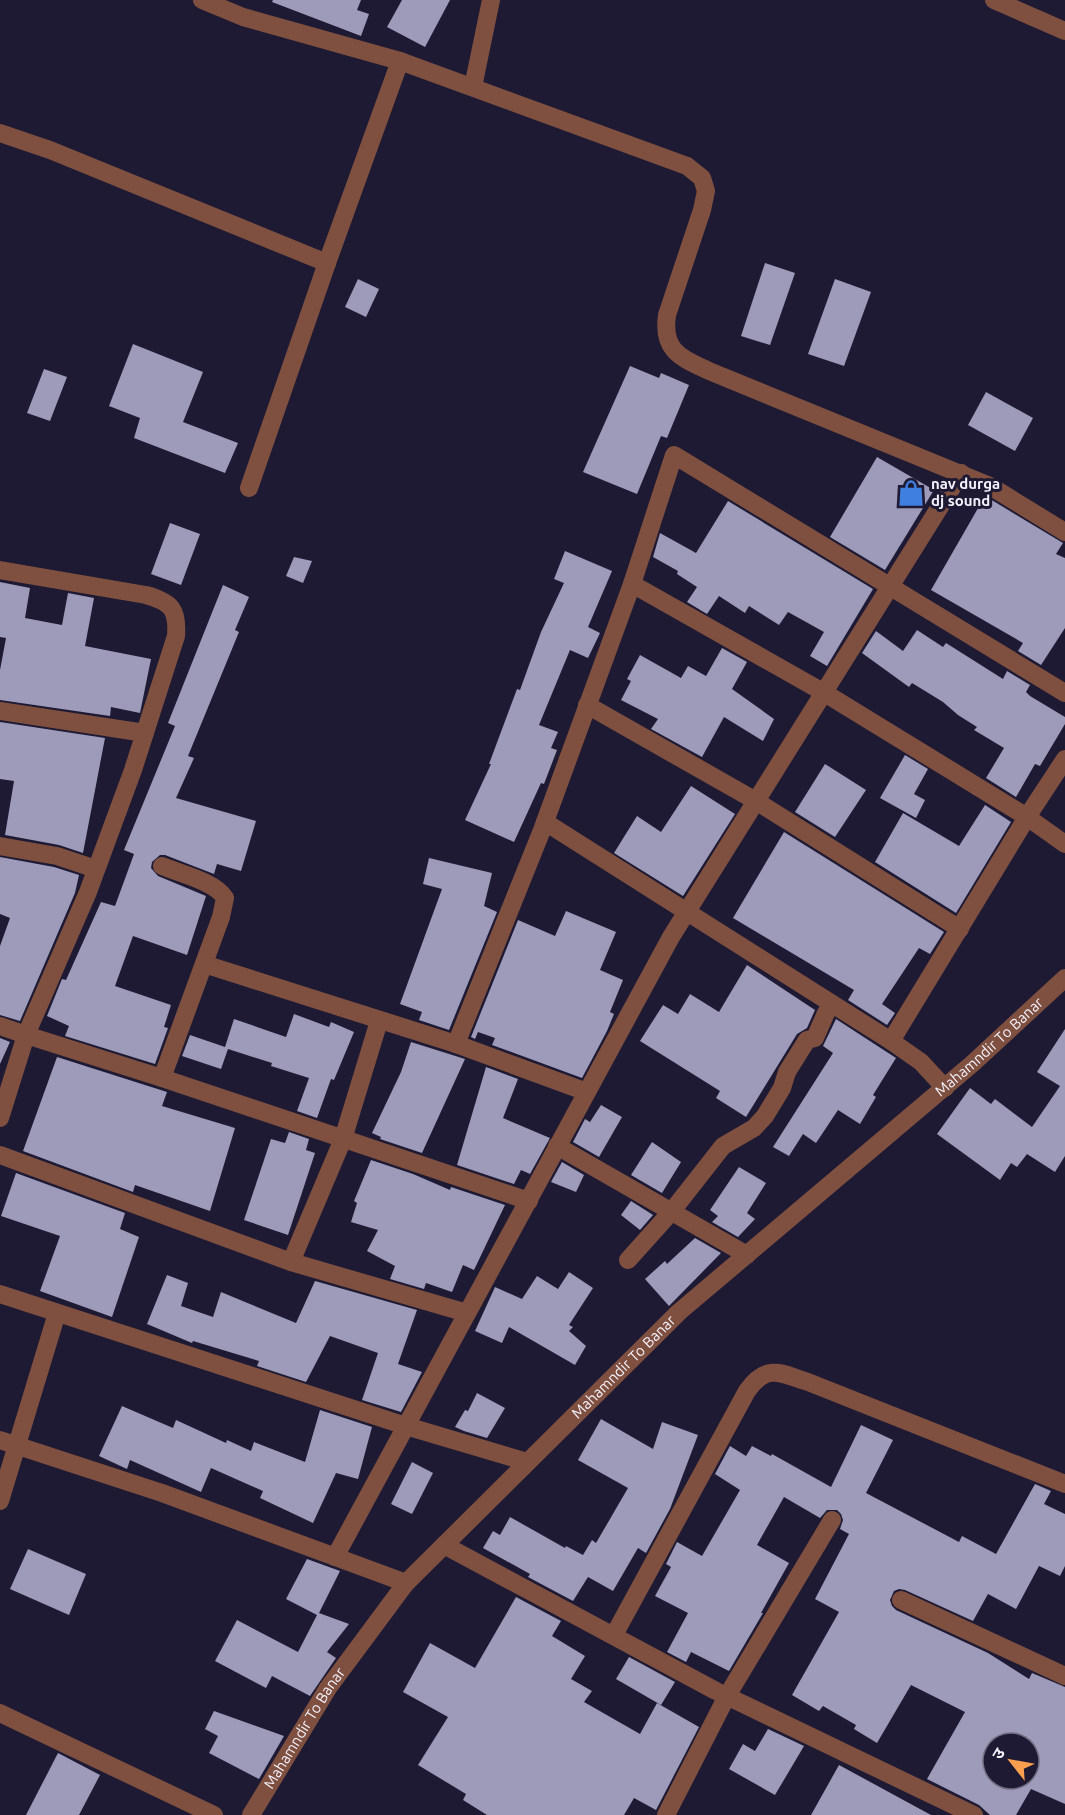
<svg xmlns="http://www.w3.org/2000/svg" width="1065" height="1815" viewBox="0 0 1065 1815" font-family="Ubuntu,'Noto Sans Devanagari',sans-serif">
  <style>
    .building { fill: #9d9aba; fill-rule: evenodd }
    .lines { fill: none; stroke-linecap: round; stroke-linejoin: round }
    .street { stroke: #7f5040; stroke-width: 18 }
    .labels { text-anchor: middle; stroke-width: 6; stroke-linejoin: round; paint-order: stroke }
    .poi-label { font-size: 15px; font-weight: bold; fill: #f3f2fd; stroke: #1e1a33; text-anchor: start }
    .street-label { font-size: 15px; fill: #f3f2fd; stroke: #1e1a33 }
  </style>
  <rect width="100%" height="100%" fill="#1e1a33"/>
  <g class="building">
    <polygon points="273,0 361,0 357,10 369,14 361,36 272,2"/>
    <polygon points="402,0 450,0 425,47 387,27"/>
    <polygon points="765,263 795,273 770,345 741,336"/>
    <polygon points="358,279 379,289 366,317 345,307"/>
    <polygon points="835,279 871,292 844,366 808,354"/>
    <polygon points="133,344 203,372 183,422 238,443 225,473 134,438 140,418 109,406"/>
    <polygon points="630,366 659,378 661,373 689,385 667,438 661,436 637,494 583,472"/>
    <polygon points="44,369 67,377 50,421 27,413"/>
    <polygon points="986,392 1033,418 1015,451 968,425"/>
    <polygon points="877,457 934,490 885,570 830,537"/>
    <polygon points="985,496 1063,543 1056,554 1065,558 1065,628 1041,665 1018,651 1023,643 931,590"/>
    <polygon points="728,501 873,589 827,666 810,656 824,632 788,612 779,625 749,606 745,613 719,596 707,614 687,602 697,587 677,574 678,571 653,557 660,533 696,553"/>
    <polygon points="170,523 200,534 181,585 151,574"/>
    <polygon points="565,551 612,571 588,627 600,633 588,658 570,650 539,725 558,732 551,748 557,750 544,784 541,783 514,842 465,820 491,764 489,764 517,689 520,690 541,632 564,583 554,579"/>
    <polygon points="294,557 312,561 303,583 286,576"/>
    <polygon points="0,582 30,588 25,618 62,625 68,593 94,598 85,646 151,659 140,713 111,707 110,716 0,700 0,670 6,638 0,637"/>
    <polygon points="223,585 249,597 235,630 239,632 188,756 194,758 176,798 256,821 241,871 217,864 214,874 165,855 160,855 152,862 151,868 158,876 206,896 187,955 133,936 115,986 171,1005 164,1027 168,1028 155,1064 65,1036 69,1026 47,1016 62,979 66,980 101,902 115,906 134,854 124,850 175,726 168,723"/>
    <polygon points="917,630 943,647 946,643 1003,679 1007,671 1030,685 1026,692 1030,696 1065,717 1065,724 1040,766 1035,764 1016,797 986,778 1004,748 974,730 977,727 958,715 943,702 912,683 909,687 862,653 876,631 903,651"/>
    <polygon points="722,648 747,662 732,689 774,719 763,741 724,717 702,757 651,729 658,719 621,700 631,681 627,679 640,655 681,678 688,666 706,676"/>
    <polygon points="0,722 105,738 83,853 59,845 5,835 14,781 0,779"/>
    <polygon points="905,755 928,769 914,794 925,800 916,818 880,798"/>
    <polygon points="825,764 866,790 835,837 795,812"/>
    <polygon points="691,786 735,814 683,896 614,853 637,816 661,832"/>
    <polygon points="985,805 1011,822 956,913 875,862 903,813 959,846"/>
    <polygon points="784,832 944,932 930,954 919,948 882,1004 895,1013 887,1025 848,1000 854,990 733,918"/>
    <polygon points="0,857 54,867 79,875 75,893 20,1021 0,1015 0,946 10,918 0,914"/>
    <polygon points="429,858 492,873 484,906 497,912 449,1030 419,1020 422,1012 400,1004 442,889 423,884"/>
    <polygon points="566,911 616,932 600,970 623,980 610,1012 614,1014 607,1031 582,1078 492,1045 495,1038 478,1032 475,1039 471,1037 518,920 555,936"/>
    <polygon points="747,965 815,1010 807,1028 797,1034 746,1117 716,1098 720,1091 640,1041 663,1005 678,1014 690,994 719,1012"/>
    <polygon points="294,1014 329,1027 331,1022 354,1032 334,1080 331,1079 317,1118 297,1111 309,1078 271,1066 272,1063 228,1049 221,1069 182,1056 190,1035 225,1047 234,1019 286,1037"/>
    <polygon points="836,1019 896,1058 873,1095 876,1097 860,1124 838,1110 816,1143 803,1134 789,1156 773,1147 833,1053 823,1046"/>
    <polygon points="1065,1029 1065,1156 1055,1172 1027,1154 1017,1167 1011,1163 1000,1180 937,1134 970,1088 991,1104 995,1099 1032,1127 1060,1086 1037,1072"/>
    <polygon points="0,1038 10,1042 0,1064"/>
    <polygon points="411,1042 465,1059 422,1153 380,1139 381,1137 372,1133 401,1072"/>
    <polygon points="57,1057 167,1092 162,1106 235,1128 210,1211 135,1185 133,1192 23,1151"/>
    <polygon points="486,1067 518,1079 503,1118 550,1138 530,1174 521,1170 514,1184 457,1165"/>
    <polygon points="601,1105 622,1117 599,1157 573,1142 585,1119 590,1122"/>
    <polygon points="289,1132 309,1139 306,1150 315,1153 288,1235 244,1220 271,1139 285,1143"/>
    <polygon points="652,1142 681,1162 662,1193 631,1175"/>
    <polygon points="371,1160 413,1174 450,1190 451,1187 505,1205 474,1270 463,1265 452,1292 426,1283 424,1289 390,1279 395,1266 367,1251 378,1230 351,1222 357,1203 354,1201"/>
    <polygon points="562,1162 584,1175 576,1192 551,1182"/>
    <polygon points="739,1167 766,1183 747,1213 755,1219 738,1237 712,1222 718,1216 710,1210"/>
    <polygon points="16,1173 125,1213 120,1229 139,1237 112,1317 40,1291 60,1236 1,1216"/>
    <polygon points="631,1201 653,1215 640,1230 621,1215"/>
    <polygon points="695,1238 721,1253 669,1306 645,1279 665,1261 667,1264"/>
    <polygon points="569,1272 593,1288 569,1325 573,1327 569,1331 586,1346 575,1365 509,1327 502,1343 475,1331 495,1287 522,1299 537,1276 558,1289"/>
    <polygon points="167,1275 188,1283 181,1306 213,1317 221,1292 296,1323 315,1281 417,1310 398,1364 422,1372 401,1412 362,1400 378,1353 330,1336 306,1382 257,1366 259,1361 193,1341 192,1343 147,1324"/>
    <polygon points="477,1393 505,1408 487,1438 464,1431 455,1427 465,1410 468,1411"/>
    <polygon points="122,1406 173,1428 176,1420 226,1443 227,1440 251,1451 254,1442 305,1462 320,1410 372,1427 358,1479 336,1473 313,1523 260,1498 263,1491 211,1468 201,1492 130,1460 127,1469 99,1456"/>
    <polygon points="601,1419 653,1449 662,1422 698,1435 670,1509 646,1553 638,1548 613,1591 588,1577 573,1601 528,1577 530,1574 483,1548 493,1531 500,1535 510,1517 565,1548 566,1546 583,1555 592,1540 596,1543 628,1488 578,1460"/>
    <path d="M861,1425L893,1440L866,1493L959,1542L962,1536L996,1554L1035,1484L1051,1491L1044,1504L1065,1514V1566L1060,1576L1039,1566L1016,1609L988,1594L973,1621L905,1590L899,1589L894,1591L890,1600L892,1606L896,1610L988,1653L1029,1679L1032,1673L1065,1687V1804L1031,1789L1016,1815H990L979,1805L927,1779L965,1712L911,1685L877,1743L854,1729L856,1725L823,1706L819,1711L792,1695L839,1612L815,1599L849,1534L840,1529L843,1520L841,1514L837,1510H827L820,1518L784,1497L757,1545L789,1563L761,1613H763L729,1671L691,1652L686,1662L667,1652L688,1613L655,1596L671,1567L666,1564L677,1542L702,1556L740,1490L715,1474L730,1446L746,1456L752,1446L771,1456L772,1454L831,1487ZM993,1743H1029V1779H993Z"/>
    <polygon points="412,1462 433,1473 412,1514 391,1504"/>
    <polygon points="28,1549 86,1574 69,1615 10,1589"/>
    <polygon points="307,1559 340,1571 319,1613 349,1624 327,1652 336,1658 310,1696 272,1676 266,1688 215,1661 237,1620 298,1652 317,1615 286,1599"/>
    <polygon points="516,1597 561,1621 552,1636 585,1656 571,1679 592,1691 584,1702 640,1734 657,1703 699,1727 656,1810 634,1798 624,1815 487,1815 463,1800 466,1794 418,1765 448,1717 403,1692 430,1643 475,1668"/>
    <polygon points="629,1657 675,1682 661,1705 616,1679"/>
    <polygon points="214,1711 284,1736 259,1779 209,1753 218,1736 205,1729"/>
    <polygon points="768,1729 804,1746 775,1795 729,1769 743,1744 755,1751"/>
    <polygon points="58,1753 100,1775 79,1815 26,1815"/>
    <polygon points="839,1765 931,1815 811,1815"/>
  </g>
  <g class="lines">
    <g class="street">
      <path d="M202,0L243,17L400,61L687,166L702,178L706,191L702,210L667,315C662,351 680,357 709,371L990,486L1065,532"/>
      <polyline points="994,0 1065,31"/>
      <polyline points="473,87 491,0"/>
      <polyline points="0,133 50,150 327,263"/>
      <polyline points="249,488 327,263 400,61"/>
      <path d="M0,570L146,595C171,602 178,609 176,636L133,770L88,892L26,1035L162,1078L221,917L225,898C216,882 179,873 162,866"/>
      <polyline points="632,584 674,455 1065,693"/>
      <polyline points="587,705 756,801 960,929"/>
      <polyline points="0,711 145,733"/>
      <polyline points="545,822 891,1041"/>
      <polyline points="0,846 57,856 96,869"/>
      <polyline points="204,964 456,1044 542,830 632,584 823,692 1027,817 1065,844"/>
      <polyline points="0,1026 26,1035 0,1118"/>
      <polyline points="456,1044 587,1092"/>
      <polyline points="162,1078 529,1201"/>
      <polyline points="945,1088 921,1062 891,1041 1027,817 1065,759"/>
      <polyline points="557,1146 747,1255"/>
      <polyline points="0,1155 291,1262 467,1313"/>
      <polyline points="628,1260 672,1211 723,1146 754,1128 765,1116 782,1088 787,1072 807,1040 815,1038 826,1013 832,1004"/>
      <polyline points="291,1262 343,1139 379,1021"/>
      <polyline points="0,1294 406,1426 527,1462"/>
      <polyline points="0,1440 162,1493 406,1583"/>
      <polyline points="0,1501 57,1313"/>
      <polyline points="444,1545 716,1691 974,1815"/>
      <polyline points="335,1557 671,937 961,473"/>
      <polyline points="901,1600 1065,1676"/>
      <path d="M614,1635L747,1391C767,1363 780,1373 808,1382L1065,1484"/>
      <polyline points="0,1713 214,1815"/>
      <path id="s1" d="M251,1815L328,1688L406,1583L679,1312L972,1064L1065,978"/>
      <polyline points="666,1815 727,1696 832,1520"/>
    </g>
  </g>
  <defs>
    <symbol id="shop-bare" viewBox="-9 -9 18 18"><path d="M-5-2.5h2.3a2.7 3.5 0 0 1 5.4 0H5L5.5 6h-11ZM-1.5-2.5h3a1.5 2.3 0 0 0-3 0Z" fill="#3f7fe0" stroke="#1e1a33" stroke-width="2.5" paint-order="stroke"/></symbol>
  </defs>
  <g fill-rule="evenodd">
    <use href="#shop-bare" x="892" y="474" width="38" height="38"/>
  </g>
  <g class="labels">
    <g class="poi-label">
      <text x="931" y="489">nav durga<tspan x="931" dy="17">dj sound</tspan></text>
    </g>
    <g class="street-label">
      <text dy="5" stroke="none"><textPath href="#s1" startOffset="1072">Mahamndir To Banar</textPath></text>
      <text dy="5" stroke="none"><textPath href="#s1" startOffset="586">Mahamndir To Banar</textPath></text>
      <text dy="5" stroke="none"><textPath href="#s1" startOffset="102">Mahamndir To Banar</textPath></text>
    </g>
  </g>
  <g transform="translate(1011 1761) rotate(301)"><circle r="28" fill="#1e1a33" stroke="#737084" stroke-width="1.5"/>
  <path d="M0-4.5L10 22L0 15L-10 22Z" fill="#fa9f4f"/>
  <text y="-9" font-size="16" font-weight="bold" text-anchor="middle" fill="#f3f2fd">उ</text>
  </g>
</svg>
